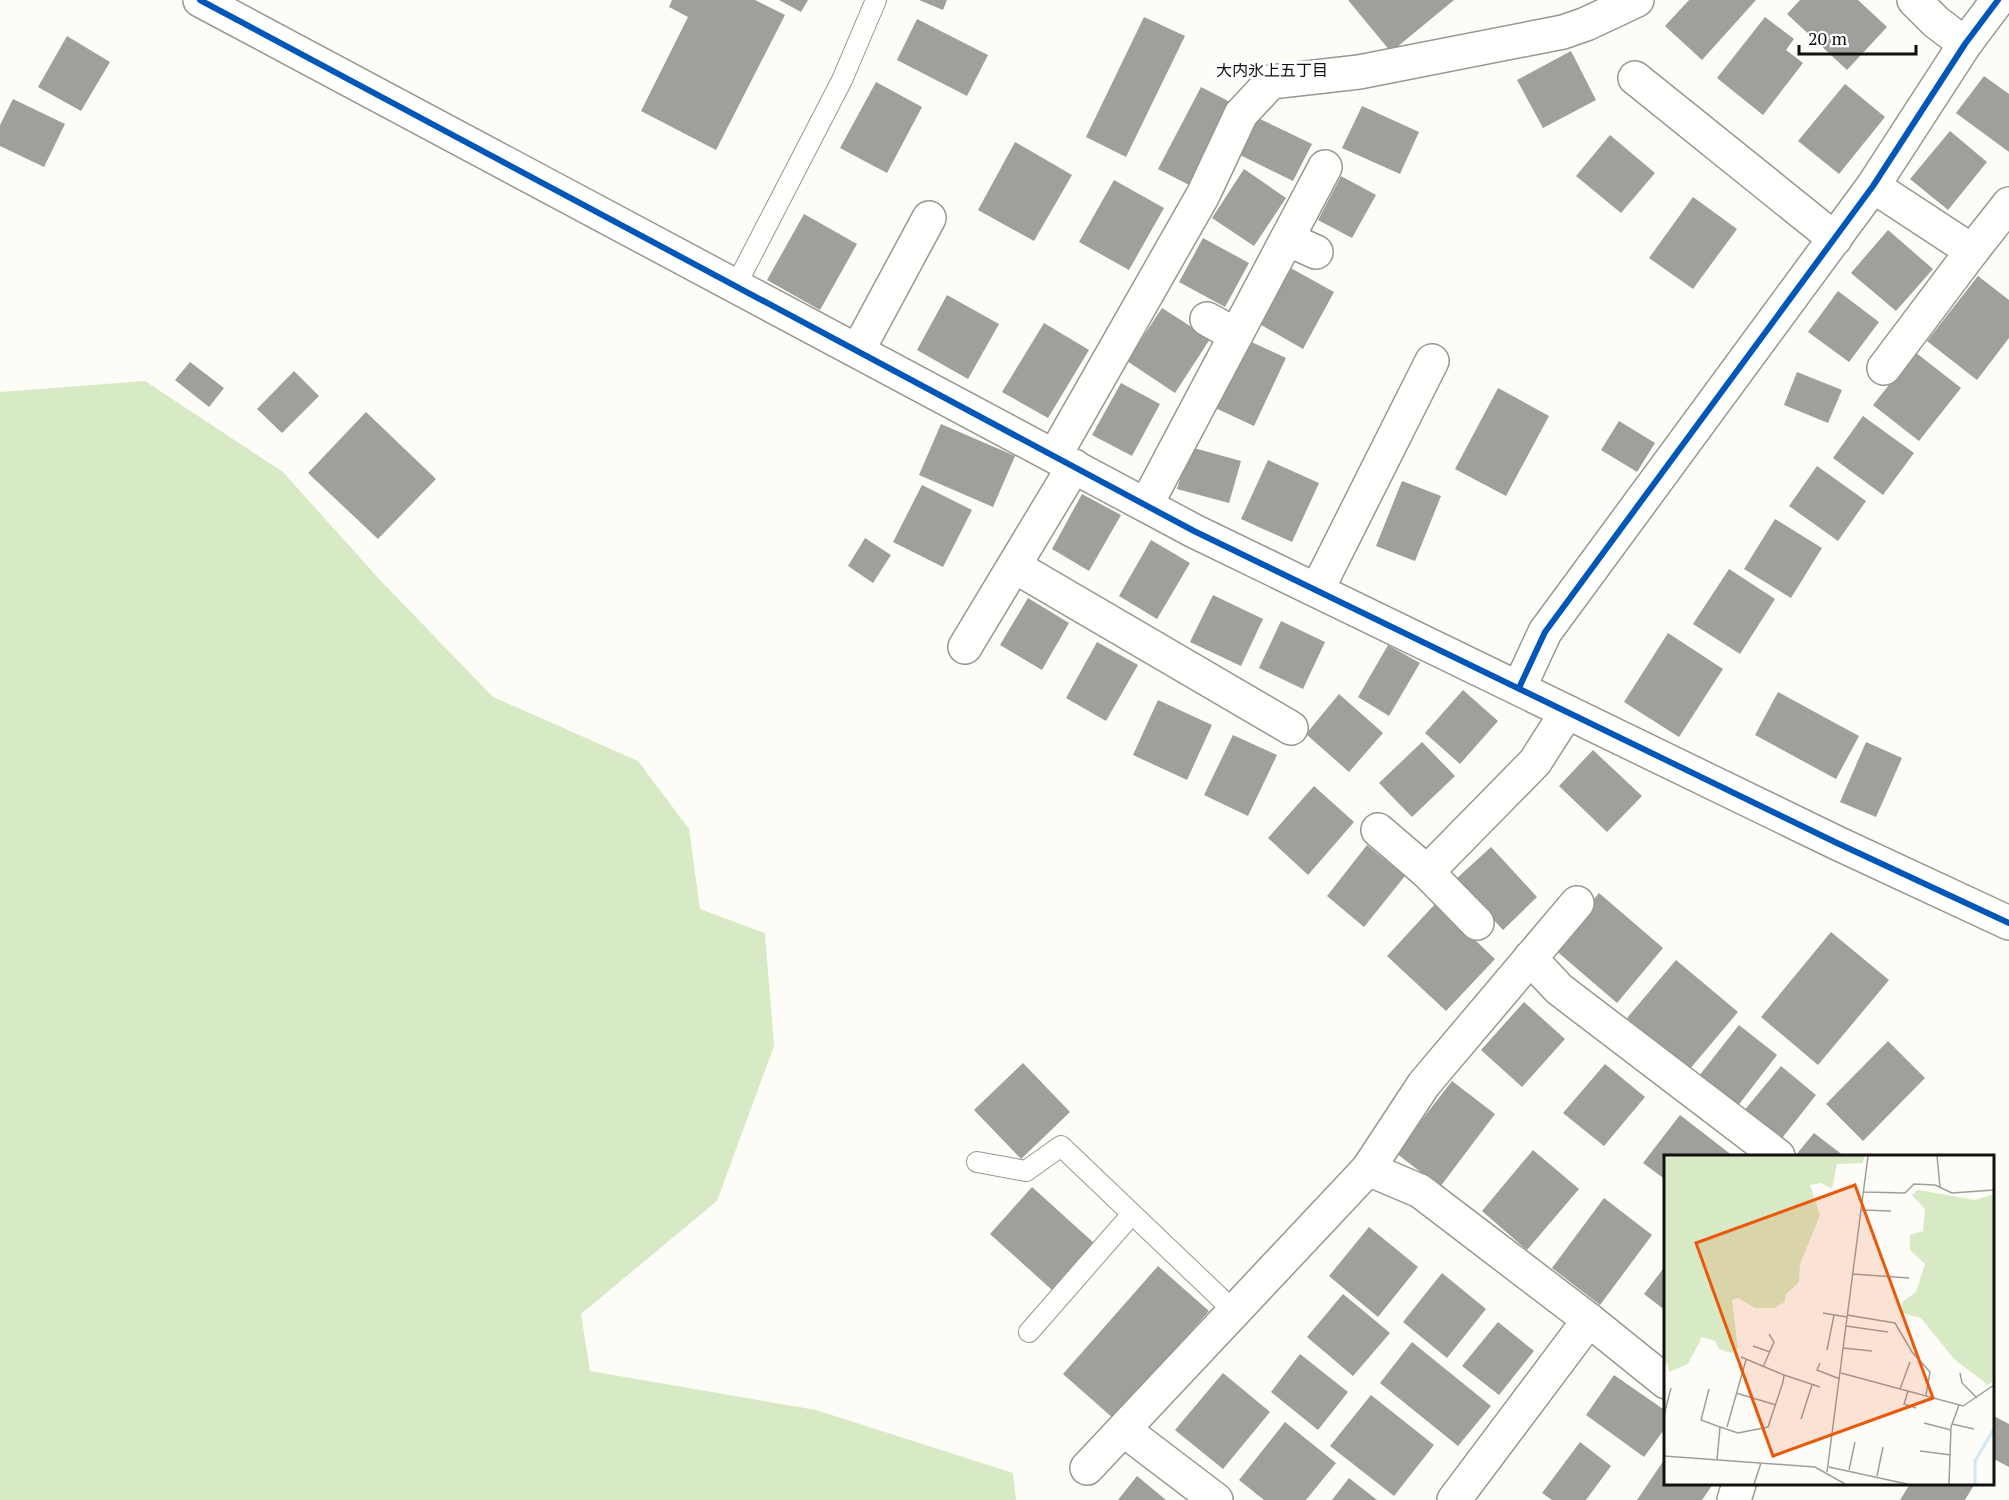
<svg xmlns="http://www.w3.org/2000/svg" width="2009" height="1500" viewBox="0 0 2009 1500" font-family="'PT Serif','Noto Sans JP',serif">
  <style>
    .forest { fill: #d8eac5 }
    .building { fill: #a19f9c }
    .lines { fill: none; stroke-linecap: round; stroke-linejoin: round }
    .lane-casing { stroke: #979795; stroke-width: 22 }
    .street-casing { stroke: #979795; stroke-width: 36 }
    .lane { stroke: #fffffe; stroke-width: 20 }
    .street { stroke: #fffffe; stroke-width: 33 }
    .cycleway-casing { stroke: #fff; stroke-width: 10 }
    .cycleway { stroke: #0057b8; stroke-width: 6 }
    .labels { text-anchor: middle; stroke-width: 6; stroke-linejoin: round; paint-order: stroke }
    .neighbourhood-label { font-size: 16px; fill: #111; stroke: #fff }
    .inset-river { fill: none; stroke: #cde8f7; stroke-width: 3 }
    .inset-road { fill: none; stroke: #9f9e9b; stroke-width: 1.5 }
    .view { fill: #e8590c; fill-opacity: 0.15; stroke: #e8590c; stroke-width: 3 }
    .inset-edge { fill: none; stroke: #111; stroke-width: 3 }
  </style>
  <rect width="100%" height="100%" fill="#fdfcf7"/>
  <polygon class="forest" points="145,381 283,472 380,580 493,697 638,761 689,829 700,909 765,933 774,1046 717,1201 581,1314 590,1371 816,1410 1013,1473 1016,1500 0,1500 0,392"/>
  <g class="building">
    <polygon points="672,0 755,0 785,15 716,150 641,111 688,17 669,7"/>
    <polygon points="779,0 808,0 801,12"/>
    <polygon points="919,0 947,0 943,10"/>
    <polygon points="1348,0 1454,0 1391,52"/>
    <polygon points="1689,0 1756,0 1702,60 1665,26"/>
    <polygon points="1800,0 1858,0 1887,27 1847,70 1787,14"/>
    <polygon points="1144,17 1185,36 1126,157 1086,137"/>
    <polygon points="1765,17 1794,39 1786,50 1803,63 1763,115 1717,78"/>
    <polygon points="917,19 988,55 967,96 897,60"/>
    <polygon points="67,36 110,62 81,111 38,87"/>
    <polygon points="1571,51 1596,100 1543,128 1517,80"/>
    <polygon points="1984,76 2009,94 2009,152 1956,113"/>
    <polygon points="876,82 922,107 887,173 840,148"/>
    <polygon points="1845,84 1885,117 1839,174 1798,141"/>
    <polygon points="1201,87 1234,104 1191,186 1158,169"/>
    <polygon points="13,99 65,124 44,167 0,146 0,125"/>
    <polygon points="1362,106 1419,132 1400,174 1342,148"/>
    <polygon points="1258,118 1312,144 1293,181 1240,155"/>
    <polygon points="1950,131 1987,162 1948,210 1910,179"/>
    <polygon points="1610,135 1655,173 1621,213 1576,176"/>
    <polygon points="1015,142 1072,175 1034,241 978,210"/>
    <polygon points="1244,169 1286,198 1254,246 1212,218"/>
    <polygon points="1341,176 1376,195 1352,238 1318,220"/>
    <polygon points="1114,180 1164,208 1129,270 1079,242"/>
    <polygon points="1693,197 1737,229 1693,289 1649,258"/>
    <polygon points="804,214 857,244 820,310 767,280"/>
    <polygon points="1888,230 1933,269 1896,311 1851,273"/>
    <polygon points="1203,238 1249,263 1225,307 1179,282"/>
    <polygon points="1287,266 1334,292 1303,349 1256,322"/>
    <polygon points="1978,276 2009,300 2009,338 1977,380 1927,341"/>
    <polygon points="1838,291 1879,322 1849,362 1808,332"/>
    <polygon points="947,295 999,324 968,379 917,350"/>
    <polygon points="1162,308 1210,339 1175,393 1127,361"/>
    <polygon points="1044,323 1089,350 1048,418 1002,392"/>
    <polygon points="1243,338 1286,358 1254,426 1211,406"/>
    <polygon points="1915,352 1961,388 1919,441 1873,405"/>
    <polygon points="190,362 224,388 209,407 175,380"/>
    <polygon points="294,371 319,396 282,433 257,409"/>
    <polygon points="1797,372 1842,390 1828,423 1784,405"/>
    <polygon points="1121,383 1160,404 1132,456 1092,435"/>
    <polygon points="1498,388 1549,416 1506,496 1455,469"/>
    <polygon points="366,412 436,479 378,539 308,473"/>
    <polygon points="1863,416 1914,453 1883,495 1833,458"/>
    <polygon points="1619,421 1655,443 1637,472 1601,450"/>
    <polygon points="941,424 1015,456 993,507 919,475"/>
    <polygon points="1190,447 1241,461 1229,503 1177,489"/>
    <polygon points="1268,460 1319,483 1292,542 1241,519"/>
    <polygon points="1817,466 1866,501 1838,541 1789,506"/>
    <polygon points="1402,481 1441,496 1415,561 1376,546"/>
    <polygon points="922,485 972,510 943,567 893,542"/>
    <polygon points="1082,494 1121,515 1089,571 1052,549"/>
    <polygon points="1775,519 1822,548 1791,598 1744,569"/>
    <polygon points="865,538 891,555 873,583 848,566"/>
    <polygon points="1151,540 1190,563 1157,619 1119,596"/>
    <polygon points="1729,569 1775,599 1740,654 1693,624"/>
    <polygon points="1213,595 1263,619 1241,666 1190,642"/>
    <polygon points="1028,598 1069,623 1042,670 1000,645"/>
    <polygon points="1281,621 1325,642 1303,689 1259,668"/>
    <polygon points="1668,633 1723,669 1679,737 1624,702"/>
    <polygon points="1097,642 1138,665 1106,721 1066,698"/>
    <polygon points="1388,645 1420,663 1389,716 1358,697"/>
    <polygon points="1463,690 1498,721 1460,764 1425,733"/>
    <polygon points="1778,692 1859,736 1836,779 1755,735"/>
    <polygon points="1339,694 1383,733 1349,772 1306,734"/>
    <polygon points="1158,700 1212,725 1187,780 1133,755"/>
    <polygon points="1233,735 1277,755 1248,816 1204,795"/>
    <polygon points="1422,742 1455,776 1412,817 1379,783"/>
    <polygon points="1866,742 1902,758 1876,817 1840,802"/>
    <polygon points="1593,750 1642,796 1607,832 1559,786"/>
    <polygon points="1314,786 1354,822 1308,875 1268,838"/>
    <polygon points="1367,845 1405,876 1364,927 1327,896"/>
    <polygon points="1491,847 1537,897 1503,930 1456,879"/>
    <polygon points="1599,893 1663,948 1617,1003 1553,948"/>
    <polygon points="1436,903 1495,959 1446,1011 1387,956"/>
    <polygon points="1831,932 1889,980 1818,1065 1761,1017"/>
    <polygon points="1676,960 1738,1012 1689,1070 1627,1018"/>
    <polygon points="1524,1002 1565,1039 1522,1087 1481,1050"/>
    <polygon points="1739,1025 1777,1055 1737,1107 1699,1076"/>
    <polygon points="1888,1041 1925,1078 1863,1141 1826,1104"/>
    <polygon points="1023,1063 1070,1112 1021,1159 974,1110"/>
    <polygon points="1605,1064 1645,1097 1604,1146 1563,1113"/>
    <polygon points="1781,1066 1816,1095 1779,1142 1743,1112"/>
    <polygon points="1452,1081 1495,1114 1440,1187 1396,1153"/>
    <polygon points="1680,1115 1733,1156 1666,1156 1666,1180 1643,1163"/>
    <polygon points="1814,1133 1844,1156 1795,1156"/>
    <polygon points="1533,1150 1579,1189 1527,1250 1482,1211"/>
    <polygon points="1032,1187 1094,1243 1052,1290 990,1234"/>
    <polygon points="1604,1198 1652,1235 1600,1305 1552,1268"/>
    <polygon points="1369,1227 1418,1267 1378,1317 1329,1276"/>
    <polygon points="1666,1265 1666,1311 1644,1294"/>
    <polygon points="1158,1266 1209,1311 1114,1419 1063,1374"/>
    <polygon points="1442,1273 1486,1309 1447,1358 1403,1322"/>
    <polygon points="1343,1294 1390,1333 1353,1376 1307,1337"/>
    <polygon points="1498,1322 1534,1351 1499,1395 1462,1366"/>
    <polygon points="1412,1342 1491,1406 1458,1446 1380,1383"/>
    <polygon points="1300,1354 1348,1392 1318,1430 1271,1392"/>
    <polygon points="1223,1373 1270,1412 1223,1469 1175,1430"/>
    <polygon points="1614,1375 1666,1411 1666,1427 1644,1457 1586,1415"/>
    <polygon points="1371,1395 1434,1445 1394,1496 1330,1446"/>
    <polygon points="1992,1415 2009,1424 2009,1467 1992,1458"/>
    <polygon points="1285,1422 1336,1463 1306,1500 1264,1500 1239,1480"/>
    <polygon points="1580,1442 1611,1466 1586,1500 1552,1500 1542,1493"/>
    <polygon points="1666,1457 1666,1484 1713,1484 1702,1500 1637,1500"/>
    <polygon points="1137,1476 1166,1500 1118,1500"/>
    <polygon points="1349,1478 1377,1500 1332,1500"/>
    <polygon points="1910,1484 1971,1484 1974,1485 1965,1500 1900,1500"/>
  </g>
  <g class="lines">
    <defs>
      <g id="lane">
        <polyline points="736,285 842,80 876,0"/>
        <polyline points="977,1162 1026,1171 1061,1146 1235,1312"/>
        <polyline points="1029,1332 1132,1214"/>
      </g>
      <g id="street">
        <polyline points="200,0 1194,531 1837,843 2009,923"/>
        <polyline points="1914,0 1936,22 1965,44"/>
        <polyline points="1635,78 1835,239"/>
        <polyline points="1873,186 1972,251 2009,204"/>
        <polyline points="1287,239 1316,252"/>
        <polyline points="1207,319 1236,335"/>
        <polyline points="858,350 929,218"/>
        <polyline points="1884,368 1972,251"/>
        <polyline points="1055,455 1203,195 1241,114 1271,82 1359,72 1563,32 1586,24 1637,0"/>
        <polyline points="1146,505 1325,167"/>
        <polyline points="1014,566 1291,728"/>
        <polyline points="1317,590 1432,361"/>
        <polyline points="965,647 1074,466"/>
        <polyline points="1519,688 1545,632 1873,186 1965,44 1998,0"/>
        <polyline points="1378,830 1427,872 1535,762 1567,712"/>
        <polyline points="1427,872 1477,923"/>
        <polyline points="1530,958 1559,989 1778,1156"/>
        <polyline points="1368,1169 1424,1084 1577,903"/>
        <polyline points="1124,1430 1216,1500"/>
        <polyline points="1087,1468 1368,1169 1420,1191 1589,1320 1666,1382"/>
        <polyline points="1454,1500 1589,1320"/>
        <polyline points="1734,1500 1739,1484"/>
      </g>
    </defs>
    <use href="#lane" class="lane-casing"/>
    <use href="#street" class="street-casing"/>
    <use href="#lane" class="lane"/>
    <use href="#street" class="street"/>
    <defs>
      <g id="cycleway">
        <polyline points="200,0 1194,531 1837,843 2009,923"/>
        <polyline points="1519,688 1545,632 1873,186 1965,44 1998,0"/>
      </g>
    </defs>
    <use href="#cycleway" class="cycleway-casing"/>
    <use href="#cycleway" class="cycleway"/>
  </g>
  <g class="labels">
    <g class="neighbourhood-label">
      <text x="1272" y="76">大内氷上五丁目</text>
    </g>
  </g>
  <g transform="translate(1664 1155)">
    <rect width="330" height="330" fill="#fdfcf7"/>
    <path d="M0,1H200L199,8L173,9L168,34L157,28L146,30L156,60L136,109L135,127L121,140V147L110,153H91L74,143L68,145L74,194L67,198L55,194L51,186L38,182L24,209L5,217L4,209L0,207ZM254,35L311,45L330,39V226L324,230L290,204L257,163L238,158V147L252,137L261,109L246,95V80L259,76L261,54L248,40Z" fill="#d8eac5"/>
    <path class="inset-river" d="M311,329V306L330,274"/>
    <path class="inset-road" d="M273,1L276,32M200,37L241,38L250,29L271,30L288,38L330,35M198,55L227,56M189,119L245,123M159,158L183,162M183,160L231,168L248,197L266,217L262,240M182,171L224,177M89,191L106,197M179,193L208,196M163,195L170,160M156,208L153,215L176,224M99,212L110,187L105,179M177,218L299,251L330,230M296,218L298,228L313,243M120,220L156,232M45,234L37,265L56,272L53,305M236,234L246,207M244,236L240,249L252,253M72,238L112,250M0,260L7,233M137,264L148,230M260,268L287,275M288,269L310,274M56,272L74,278L104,272L119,227L120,220L77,202M63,272L82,205M256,296L287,300M0,301L151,312L181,329M165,312L243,329M185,315L191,287M163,317L204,1M213,321L219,292M90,329L97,308M285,329L287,272L295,250"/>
    <path class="view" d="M191,30L269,243L109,301L32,88Z"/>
    <rect width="330" height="330" class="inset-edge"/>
  </g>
  <path d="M1799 45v9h117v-9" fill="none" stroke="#111111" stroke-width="3"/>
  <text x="1808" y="45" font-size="18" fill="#111111" stroke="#ffffff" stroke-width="4.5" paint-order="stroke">20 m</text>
</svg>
